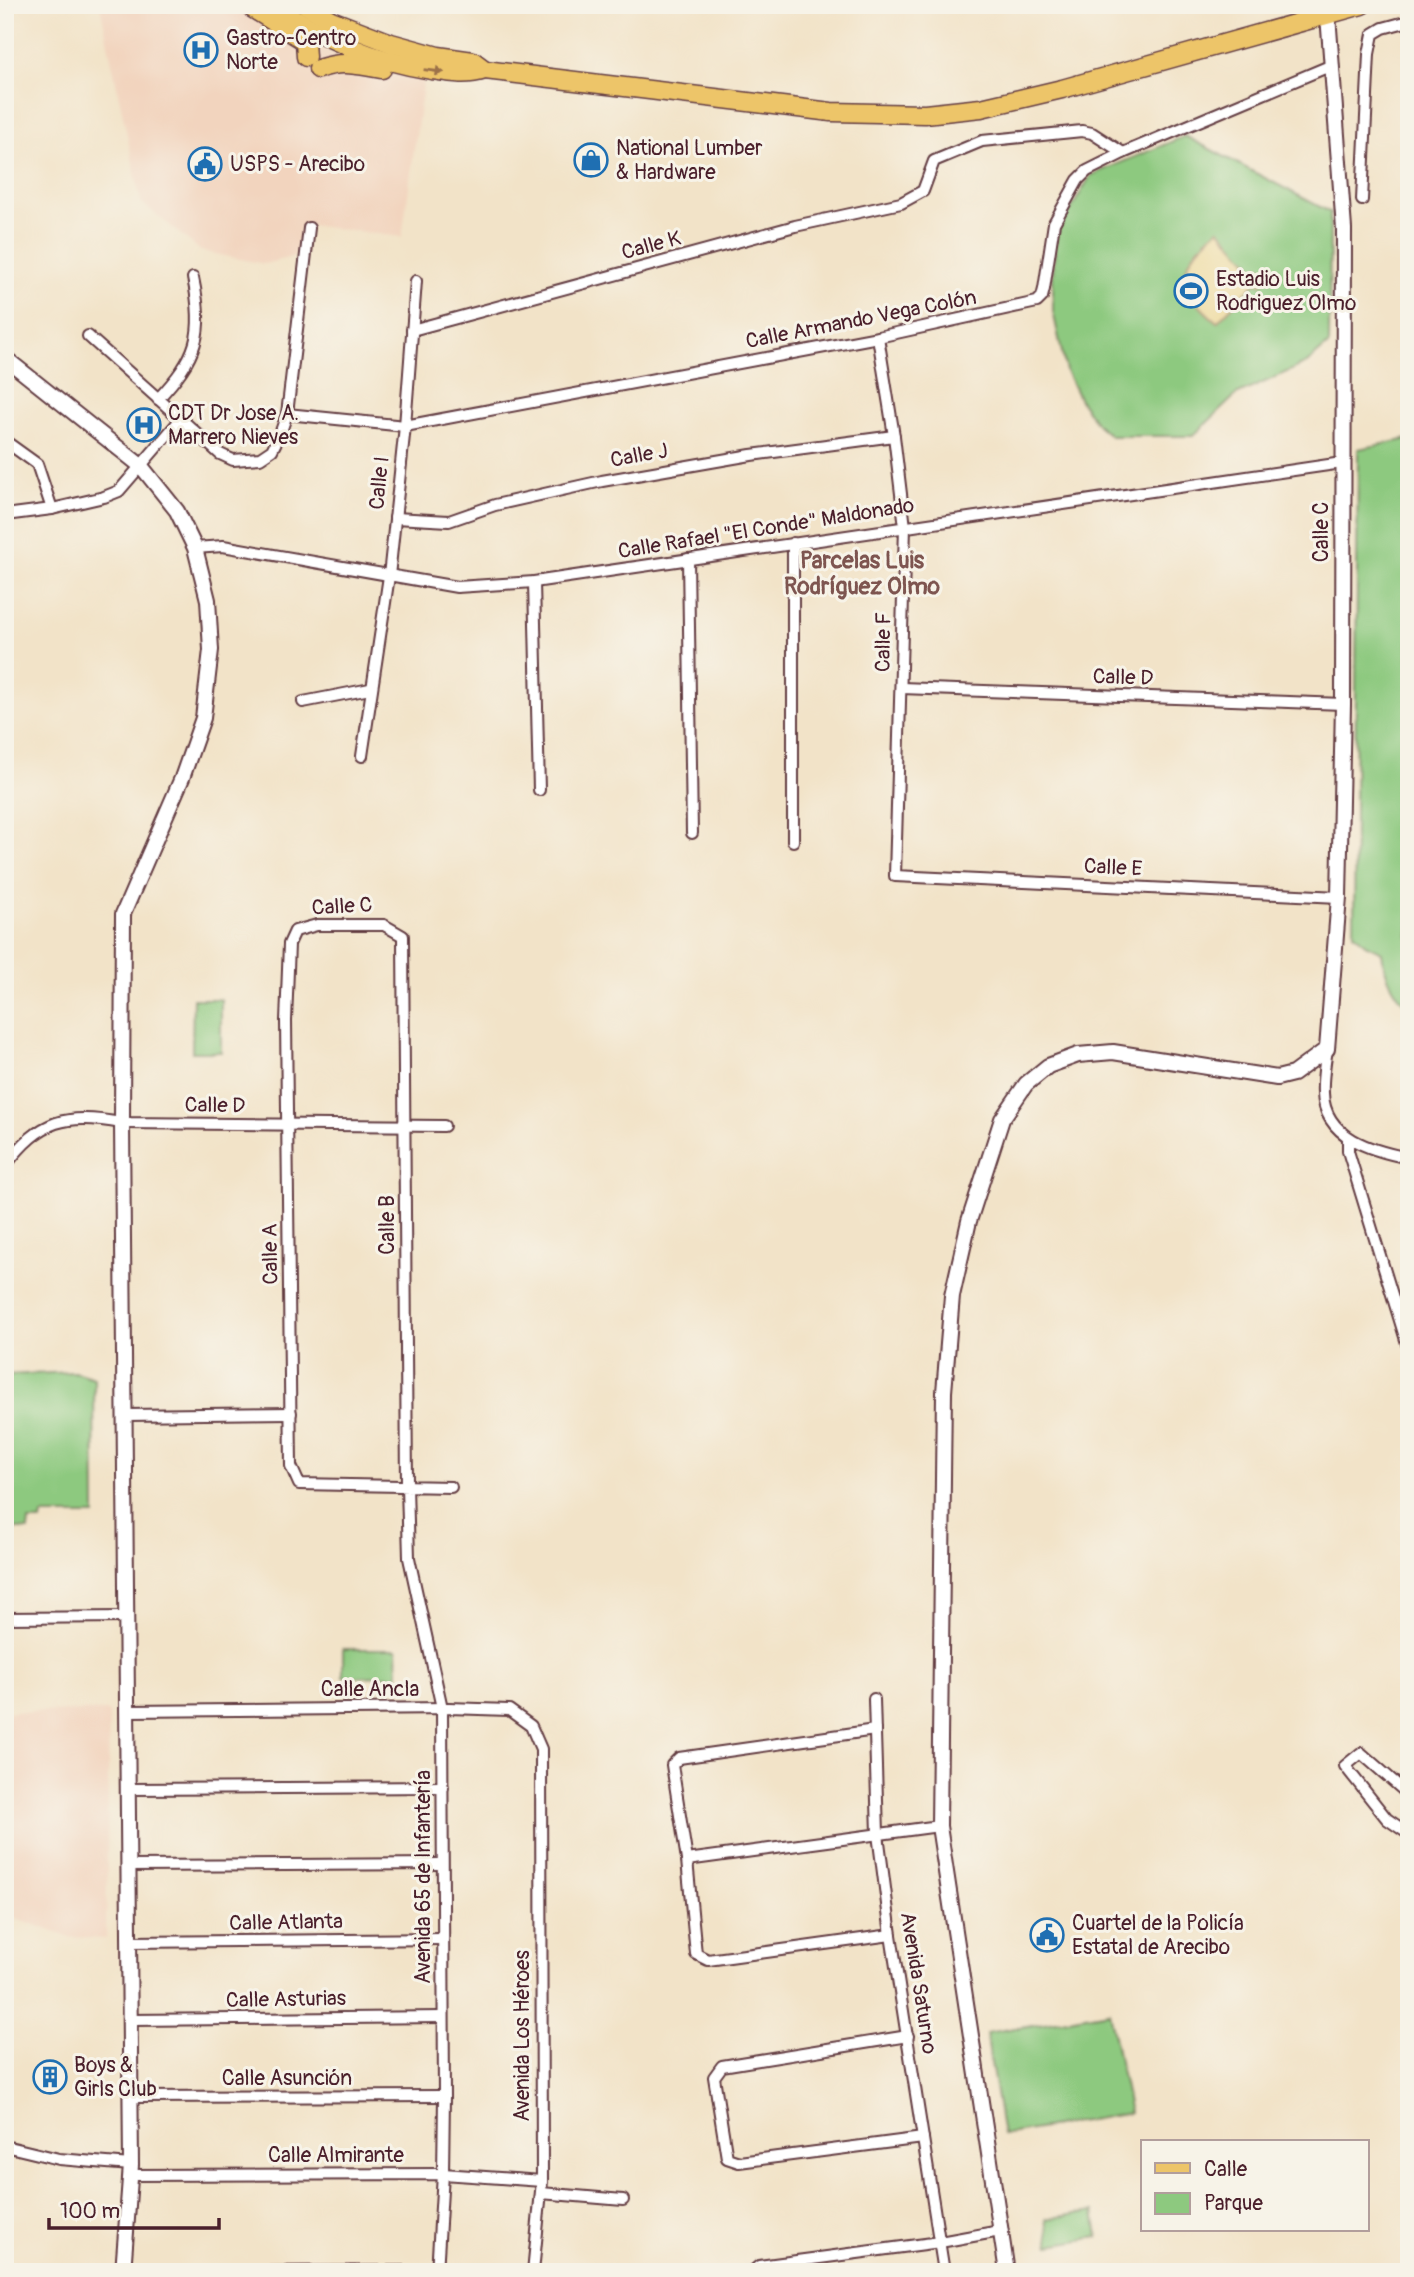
<svg xmlns="http://www.w3.org/2000/svg" width="1414" height="2277" viewBox="0 0 1414 2277" font-family="Pangolin,sans-serif">
  <style>
    .built { fill: #f2d4be }
    .green { fill: #8dc97f; stroke: #6c7455; stroke-width: 2 }
    .sand { fill: #eeda9e; stroke: #9c7c64; stroke-width: 2 }
    .lines { fill: none; stroke-linecap: round; stroke-linejoin: round }
    .minor-casing { stroke: #633c43; stroke-width: 14 }
    .tertiary-casing { stroke: #633c43; stroke-width: 18 }
    .primary-casing { stroke: #633c43; stroke-width: 21 }
    .minor { stroke: #fff; stroke-width: 10 }
    .tertiary { stroke: #fff; stroke-width: 14 }
    .primary { stroke: #edc569; stroke-width: 18 }
    .oneway { fill: #9c724a }
    .labels { text-anchor: middle; stroke-width: 6; stroke-linejoin: round; paint-order: stroke }
    .poi-label { font-size: 21px; fill: #4a1f2b; stroke: #f7f3e8; text-anchor: start }
    .street-label { font-size: 21px; fill: #4a1f2b; stroke: #f7f3e8 }
    .neighbourhood-label { font-size: 23px; font-weight: bold; fill: #7e5550; stroke: #f7f3e8 }
  </style>
  <rect width="100%" height="100%" fill="#f7f3e8"/>
  <filter id="ink" filterUnits="userSpaceOnUse"><feTurbulence type="fractalNoise" baseFrequency=".0143" numOctaves="2"/><feDisplacementMap in="SourceGraphic" scale="14" xChannelSelector="R" yChannelSelector="G"/><feConvolveMatrix kernelMatrix="1 2 1 2 8 2 1 2 1" color-interpolation-filters="sRGB"/></filter>
  <filter id="wash" filterUnits="userSpaceOnUse"><feTurbulence type="fractalNoise" baseFrequency=".00686" numOctaves="4" result="noise"/><feDisplacementMap in="SourceGraphic" scale="28" xChannelSelector="R" yChannelSelector="G"/><feGaussianBlur stdDeviation="1.57" result="paint"/><feColorMatrix in="noise" values="0 0 0 0 0 0 0 0 0 0 0 0 0 0 0 0 0 1.4 0 .05"/><feComposite in="paint" operator="in"/></filter>
  <g filter="url(#wash)">
    <rect width="100%" height="100%" fill="#f2e3c8"/>
    <g class="built">
      <polygon points="100,5 247,5 335,54 378,70 424,78 402,237 301,224 295,256 265,264 201,251 141,202"/>
      <polygon points="109,1711 106,1939 68,1937 5,1914 5,1712"/>
    </g>
    <g class="green">
      <polygon points="1185,136 1330,212 1329,344 1307,363 1236,395 1193,436 1111,436 1098,425 1081,402 1066,371 1053,311 1053,272 1057,233 1091,175"/>
      <path d="M1409,439V1008C1393,992 1384,974 1382,952L1365,944L1354,933L1358,449Z"/>
      <polygon points="193,999 221,999 221,1052 192,1052"/>
      <polygon points="75,1372 94,1378 95,1515 42,1515 41,1521 29,1521 28,1530 5,1527 5,1375"/>
      <polygon points="343,1649 397,1649 398,1676 343,1677"/>
      <polygon points="1109,2012 1130,2113 1003,2135 986,2033"/>
      <polygon points="1094,2211 1098,2237 1050,2245 1046,2219"/>
    </g>
    <path class="sand" d="M1219,229L1256,270L1260,267L1265,269L1268,277L1261,284L1256,282L1217,322C1173,286 1176,264 1219,229Z"/>
  </g>
  <g filter="url(#ink)">
    <g class="lines">
      <defs>
        <g id="minor">
          <polyline points="1362,200 1369,54 1373,34 1383,28 1409,21"/>
          <polyline points="412,330 795,226 901,203 923,191 934,161 982,141 1082,131 1092,133 1123,153"/>
          <polyline points="88,336 220,454 233,460 260,458 272,450 280,434 287,414 309,228"/>
          <polyline points="878,337 894,436 905,527 895,876 1339,897"/>
          <path d="M158,399C197,357 205,335 193,278"/>
          <polyline points="287,414 405,426 878,337 1037,302 1042,297 1044,289 1054,223 1078,180 1087,171 1123,153 1332,65"/>
          <polyline points="5,441 37,464 52,509"/>
          <polyline points="5,515 52,509 104,497 119,491 180,420"/>
          <polyline points="395,518 449,521 495,505 602,481 751,455 894,436"/>
          <polyline points="195,548 223,546 457,587 534,582 1342,463"/>
          <polyline points="688,559 692,833"/>
          <polyline points="534,582 539,790"/>
          <polyline points="901,688 1343,704"/>
          <polyline points="303,702 370,689"/>
          <polyline points="362,756 389,576 405,426 416,281"/>
          <polyline points="793,841 793,543"/>
          <path d="M1327,1049C1325,1063 1322,1079 1323,1093C1324,1138 1373,1151 1409,1158"/>
          <polyline points="1348,1139 1348,1151 1409,1350"/>
          <path d="M5,1166C41,1119 65,1113 122,1123L444,1126"/>
          <polyline points="126,1415 291,1413"/>
          <polyline points="5,1618 128,1617"/>
          <polyline points="874,1699 878,1834 891,1935 944,2272"/>
          <polyline points="128,1711 449,1708 509,1710 531,1726 541,1749 542,2181 533,2272"/>
          <polyline points="875,1730 679,1758 672,1765 687,1860 696,1954 708,1960 891,1935"/>
          <polyline points="129,1789 443,1787"/>
          <polyline points="1409,1795 1361,1753 1345,1766 1387,1819 1409,1834"/>
          <polyline points="687,1860 939,1826"/>
          <polyline points="129,1866 442,1864"/>
          <polyline points="129,1942 443,1939"/>
          <polyline points="130,2020 443,2017"/>
          <polyline points="908,2036 722,2066 714,2077 727,2158 739,2162 923,2138"/>
          <polyline points="131,2097 444,2096"/>
          <polyline points="5,2146 59,2159 131,2165"/>
          <polyline points="130,2175 443,2174 542,2181"/>
          <polyline points="541,2193 623,2200"/>
          <polyline points="238,2272 437,2271"/>
          <polyline points="437,2272 443,2174 444,2096 442,1708 409,1558 407,1486 403,936 384,925 317,925 295,931 289,944 286,1021 291,1466 299,1484 451,1487"/>
          <polyline points="752,2272 759,2266 940,2242 1000,2231"/>
        </g>
        <g id="tertiary">
          <polyline points="5,358 141,466 177,511 195,548 208,600 211,650 203,718 182,778 123,914 122,1123 131,2165 123,2272"/>
          <polyline points="1007,2272 939,1826 944,1392 952,1296 969,1221 1002,1119 1026,1084 1048,1066 1078,1055 1113,1052 1277,1078 1293,1074 1327,1049 1339,897 1343,704 1344,229 1328,15"/>
        </g>
        <g id="primary">
          <polyline points="247,5 305,41 306,57"/>
          <path d="M273,5C324,39 372,61 432,70C451,73 467,76 485,70L831,112L925,114L981,108L1062,89L1362,5"/>
          <polyline points="306,5 331,20 391,43 438,56 473,61 485,70"/>
          <path d="M318,69C343,60 356,65 382,69"/>
        </g>
      </defs>
      <use href="#minor" class="minor-casing"/>
      <use href="#tertiary" class="tertiary-casing"/>
      <use href="#primary" class="primary-casing"/>
      <use href="#minor" class="minor"/>
      <use href="#tertiary" class="tertiary"/>
      <use href="#primary" class="primary"/>
    </g>
    <defs><path id="oneway-solid" d="M-6-.8H1V-3.2L6.5 0L1 3.2V.8H-6Z" transform="scale(1.75)"/></defs>
    <use class="oneway" href="#oneway-solid" transform="translate(434 71) rotate(8)"/>
  </g>
  <defs>
    <symbol id="hospital-ring" viewBox="-11 -11 22 22"><circle r="9.5" fill="#f7f3e8" stroke="#1f6fb2" stroke-width="1.5"/><path d="M-5-5h3v3.5h4V-5h3V5h-3V1.5h-4V5h-3Z" fill="#1f6fb2"/></symbol>
    <symbol id="shop-ring" viewBox="-11 -11 22 22"><circle r="9.5" fill="#f7f3e8" stroke="#1f6fb2" stroke-width="1.5"/><path d="M-5-2.5h2.3a2.7 3.5 0 0 1 5.4 0H5L5.5 6h-11ZM-1.5-2.5h3a1.5 2.3 0 0 0-3 0Z" fill="#1f6fb2"/></symbol>
    <symbol id="civic-ring" viewBox="-11 -11 22 22"><circle r="9.5" fill="#f7f3e8" stroke="#1f6fb2" stroke-width="1.5"/><path d="M-.6-6.5H3V-4.5H.6V-3L4-1V1h2V6H-6V1h2V-1L-.6-3ZM-1.2 2.5V6h2.4V2.5Z" fill="#1f6fb2"/></symbol>
    <symbol id="stadium-ring" viewBox="-11 -11 22 22"><circle r="9.5" fill="#f7f3e8" stroke="#1f6fb2" stroke-width="1.5"/><path d="M0-5a6.5 5 0 1 0 0 10a6.5 5 0 1 0 0-10ZM-3.5-1.8h7v3.6h-7Z" fill="#1f6fb2"/></symbol>
    <symbol id="building-ring" viewBox="-11 -11 22 22"><circle r="9.5" fill="#f7f3e8" stroke="#1f6fb2" stroke-width="1.5"/><path d="M-4-6H4V6H1V3H-1V6H-4ZM-2.5-4.3h1.7v1.8h-1.7ZM.8-4.3h1.7v1.8H.8ZM-2.5-1h1.7V.8h-1.7ZM.8-1h1.7V.8H.8Z" fill="#1f6fb2"/></symbol>
  </defs>
  <g fill-rule="evenodd">
    <use href="#hospital-ring" x="182" y="31" width="38" height="38"/>
    <use href="#shop-ring" x="572" y="141" width="38" height="38"/>
    <use href="#civic-ring" x="186" y="145" width="38" height="38"/>
    <use href="#stadium-ring" x="1172" y="272" width="38" height="38"/>
    <use href="#hospital-ring" x="125" y="406" width="38" height="38"/>
    <use href="#civic-ring" x="1028" y="1916" width="38" height="38"/>
    <use href="#building-ring" x="31" y="2058" width="38" height="38"/>
  </g>
  <g class="labels">
    <g class="poi-label">
      <text x="226" y="45">Gastro-Centro<tspan x="226" dy="24">Norte</tspan></text>
      <text x="616" y="155">National Lumber<tspan x="616" dy="24">&amp; Hardware</tspan></text>
      <text x="230" y="171">USPS - Arecibo</text>
      <text x="1216" y="286">Estadio Luis<tspan x="1216" dy="24">Rodriguez Olmo</tspan></text>
      <text x="168" y="420">CDT Dr Jose A.<tspan x="168" dy="24">Marrero Nieves</tspan></text>
      <text x="1072" y="1930">Cuartel de la Policía<tspan x="1072" dy="24">Estatal de Arecibo</tspan></text>
      <text x="74" y="2072">Boys &amp;<tspan x="74" dy="24">Girls Club</tspan></text>
    </g>
    <g class="street-label">
      <text transform="translate(651 245) rotate(-15)" y="7">Calle K</text>
      <text transform="translate(861 319) rotate(-11)" y="7">Calle Armando Vega Colón</text>
      <text transform="translate(639 455) rotate(-10)" y="7">Calle J</text>
      <text transform="translate(379 483) rotate(-84)" y="7">Calle I</text>
      <text transform="translate(766 528) rotate(-9)" y="7">Calle Rafael "El Conde" Maldonado</text>
      <text transform="translate(1321 532) rotate(-90)" y="7">Calle C</text>
      <text transform="translate(883 642) rotate(-89)" y="7">Calle F</text>
      <text transform="translate(1123 677) rotate(2)" y="7">Calle D</text>
      <text transform="translate(1113 867) rotate(3)" y="7">Calle E</text>
      <text transform="translate(342 906) rotate(-3)" y="7">Calle C</text>
      <text transform="translate(215 1105) rotate(1)" y="7">Calle D</text>
      <text transform="translate(387 1225) rotate(-90)" y="7">Calle B</text>
      <text transform="translate(270 1254) rotate(-91)" y="7">Calle A</text>
      <text x="370" y="1696">Calle Ancla</text>
      <text transform="translate(423 1877) rotate(-90)" y="7">Avenida 65 de Infantería</text>
      <text transform="translate(286 1922) rotate(-1)" y="7">Calle Atlanta</text>
      <text transform="translate(919 1983) rotate(81)" y="7">Avenida Saturno</text>
      <text transform="translate(286 1999) rotate(-1)" y="7">Calle Asturias</text>
      <text transform="translate(522 2036) rotate(-90)" y="7">Avenida Los Héroes</text>
      <text x="287" y="2085">Calle Asunción</text>
      <text x="336" y="2162">Calle Almirante</text>
    </g>
    <g class="neighbourhood-label">
      <text x="862" y="568">Parcelas Luis<tspan x="862" dy="26">Rodríguez Olmo</tspan></text>
    </g>
  </g>
  <rect width="1414" height="2277" fill="none" stroke="#f7f3e8" stroke-width="28"/>
  <rect x="1141" y="2140" width="228" height="91" fill="#f7f3e8" stroke="#b29e9c" stroke-width="2"/>
  <rect x="1155" y="2163" width="35" height="10" fill="#edc569" stroke="#b29e9c" stroke-width="2"/>
  <text x="1204" y="2176" font-size="21" fill="#4a1f2b">Calle</text>
  <rect x="1155" y="2193" width="35" height="21" fill="#8dc97f" stroke="#b29e9c" stroke-width="2"/>
  <text x="1204" y="2210" font-size="21" fill="#4a1f2b">Parque</text>
  <path d="M49 2218v10h170v-10" fill="none" stroke="#4a1f2b" stroke-width="3.5"/>
  <text x="60" y="2218" font-size="21" fill="#4a1f2b" stroke="#f7f3e8" stroke-width="5" paint-order="stroke">100 m</text>
</svg>
